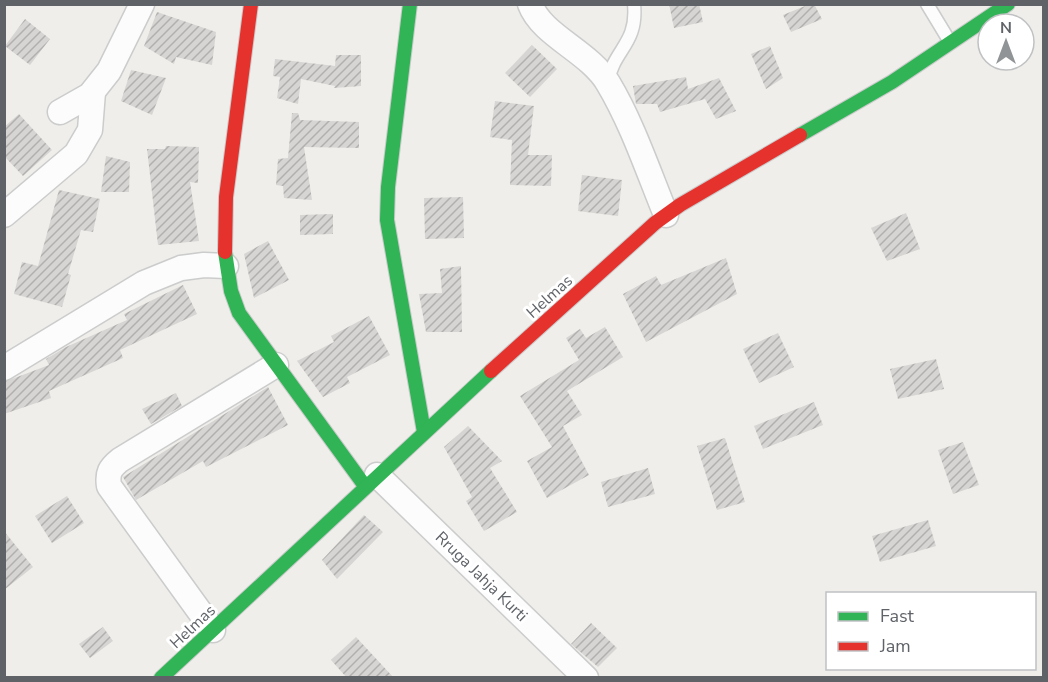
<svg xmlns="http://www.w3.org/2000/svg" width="1048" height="682" viewBox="0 0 1048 682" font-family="'Nunito Sans',sans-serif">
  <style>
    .building { fill: url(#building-hatch) }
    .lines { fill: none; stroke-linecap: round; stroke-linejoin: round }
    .lane-casing { stroke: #cbcccc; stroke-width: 15 }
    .street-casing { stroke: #cbcccc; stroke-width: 27 }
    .fast-casing { stroke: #cacacb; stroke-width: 16 }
    .jam-casing { stroke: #cacacb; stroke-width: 16 }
    .lane { stroke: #fdfcfc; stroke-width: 12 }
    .street { stroke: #fdfcfc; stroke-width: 24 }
    .fast { stroke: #30b455; stroke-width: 14 }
    .jam { stroke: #e5322d; stroke-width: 14 }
    .labels { text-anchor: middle; stroke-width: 6; stroke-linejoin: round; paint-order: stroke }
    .street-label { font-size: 16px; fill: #5f6368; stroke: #fff }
  </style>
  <defs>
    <pattern id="building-hatch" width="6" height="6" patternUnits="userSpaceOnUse" patternTransform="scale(1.5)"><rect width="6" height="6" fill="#d6d5d3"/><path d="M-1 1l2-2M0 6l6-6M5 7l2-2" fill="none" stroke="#b1b0af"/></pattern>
  </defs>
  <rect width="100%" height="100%" fill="#efeeea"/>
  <g class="building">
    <polygon points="669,4 699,4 703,22 674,28"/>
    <polygon points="810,4 814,4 822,19 791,32 783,15"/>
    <polygon points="157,12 216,32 212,65 176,57 174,64 144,46"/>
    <polygon points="25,19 50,39 30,65 5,46"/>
    <polygon points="532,45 557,69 530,97 505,73"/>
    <polygon points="770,46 783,78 766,89 751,54"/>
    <polygon points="336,55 361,55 361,86 334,88 335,86 301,79 298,104 277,98 280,77 273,76 275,59 335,66"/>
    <polygon points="131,70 166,78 152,115 121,101"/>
    <polygon points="686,77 688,89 719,78 736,111 716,119 705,99 660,112 657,104 636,104 633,86"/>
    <polygon points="495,101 534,106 528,155 552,155 551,186 510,185 512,140 490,137"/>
    <polygon points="292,113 298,113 300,120 359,122 359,148 304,147 312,200 284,198 283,186 276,185 278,159 288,158"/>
    <polygon points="19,114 52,150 23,176 4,156 4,127"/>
    <polygon points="166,146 199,147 198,183 190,182 199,241 158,245 147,149 165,149"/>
    <polygon points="106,156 130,162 129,192 101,192"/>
    <polygon points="582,175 622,180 618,216 578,211"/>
    <polygon points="59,190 100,199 93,232 81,230 68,274 71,275 62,307 14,294 22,262 38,266"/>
    <polygon points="463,197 464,238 425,239 424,198"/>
    <polygon points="906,213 920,249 887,261 871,228"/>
    <polygon points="333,214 333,234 300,235 300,215"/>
    <polygon points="268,241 289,280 254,298 244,254"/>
    <polygon points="726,258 737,294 646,342 623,294 656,276 661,285"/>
    <polygon points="461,266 462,332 426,332 419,294 442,293 440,269"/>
    <polygon points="183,285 197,314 120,350 123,358 49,391 51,398 4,414 4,382 49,365 46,359 66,347 127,320 124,314"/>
    <polygon points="369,316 390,355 347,377 350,383 323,397 297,361 334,342 331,336"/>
    <polygon points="605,327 623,357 567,391 582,415 563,426 589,475 547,498 527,461 552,447 520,396 579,360 566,338 580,329 586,338"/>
    <polygon points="778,333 794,367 759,383 743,349"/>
    <polygon points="936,359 944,389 898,399 890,369"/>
    <polygon points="268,387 288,425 206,467 203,461 136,500 123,477"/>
    <polygon points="176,393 182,406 151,424 142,409"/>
    <polygon points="814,402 823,425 763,449 754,426"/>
    <polygon points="468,426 502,461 490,468 517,512 484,531 466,501 472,497 444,447"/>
    <polygon points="725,438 745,502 717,510 697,446"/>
    <polygon points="963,442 979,485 953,494 938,450"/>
    <polygon points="648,468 655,494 608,507 601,482"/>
    <polygon points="67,496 84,523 52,543 35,516"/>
    <polygon points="364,515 383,532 337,579 322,560"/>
    <polygon points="928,520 936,546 880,562 872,536"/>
    <polygon points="4,531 33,567 4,590"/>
    <polygon points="591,623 617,648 598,667 571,644"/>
    <polygon points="103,627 113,641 90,658 79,644"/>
    <polygon points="356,637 394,678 347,678 331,660"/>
  </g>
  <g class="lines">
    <defs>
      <g id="lane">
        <polyline points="927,4 950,42"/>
        <path d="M608,81C614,49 638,44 634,4"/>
      </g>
      <g id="street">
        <path d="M530,4C542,36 589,51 608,83C632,123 648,171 666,215"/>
        <polyline points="60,112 90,95 109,71 142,4"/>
        <polyline points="4,215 76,154 90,130 93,92"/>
        <polyline points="4,368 144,283 181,268 204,265 226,266"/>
        <polyline points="377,475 586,678"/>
        <path d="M213,630L109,486C107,473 110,468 120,460L276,365"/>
      </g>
      <g id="fast">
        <polyline points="410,4 388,187 387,220 424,432"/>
        <polyline points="800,135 892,82 1008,4"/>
        <polyline points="225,252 231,291 239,313 365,486"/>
        <polyline points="161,678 491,371"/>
      </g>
      <g id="jam">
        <polyline points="225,252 226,197 251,4"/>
        <polyline points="491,371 655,223 680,205 800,135"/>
      </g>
    </defs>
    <use href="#lane" class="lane-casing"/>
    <use href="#street" class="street-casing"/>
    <use href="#fast" class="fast-casing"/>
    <use href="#jam" class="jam-casing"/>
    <use href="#lane" class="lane"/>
    <use href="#street" class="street"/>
    <use href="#fast" class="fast"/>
    <use href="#jam" class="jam"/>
  </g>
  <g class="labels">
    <g class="street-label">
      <text transform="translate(549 296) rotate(-42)" y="6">Helmas</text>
      <text transform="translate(482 576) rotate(44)" y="6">Rruga Jahja Kurti</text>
      <text transform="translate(192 626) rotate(-43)" y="6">Helmas</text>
    </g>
  </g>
  <rect width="1048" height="682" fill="none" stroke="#5f6368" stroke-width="12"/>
  <rect x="826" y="592" width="210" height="78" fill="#ffffff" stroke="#bfc1c3" stroke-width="1.5"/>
  <rect x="838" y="612" width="30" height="9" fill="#30b455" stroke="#bfc1c3" stroke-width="1.5"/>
  <text x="880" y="622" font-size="18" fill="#5f6368">Fast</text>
  <rect x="838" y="642" width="30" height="9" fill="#e5322d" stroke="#bfc1c3" stroke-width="1.5"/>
  <text x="880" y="652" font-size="18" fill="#5f6368">Jam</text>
  <g transform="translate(1006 42)"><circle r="28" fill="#ffffff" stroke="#bfc1c3" stroke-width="1.5"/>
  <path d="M0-4.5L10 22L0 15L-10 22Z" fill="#919496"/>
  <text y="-9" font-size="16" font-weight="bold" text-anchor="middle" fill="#5f6368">N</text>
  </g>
</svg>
